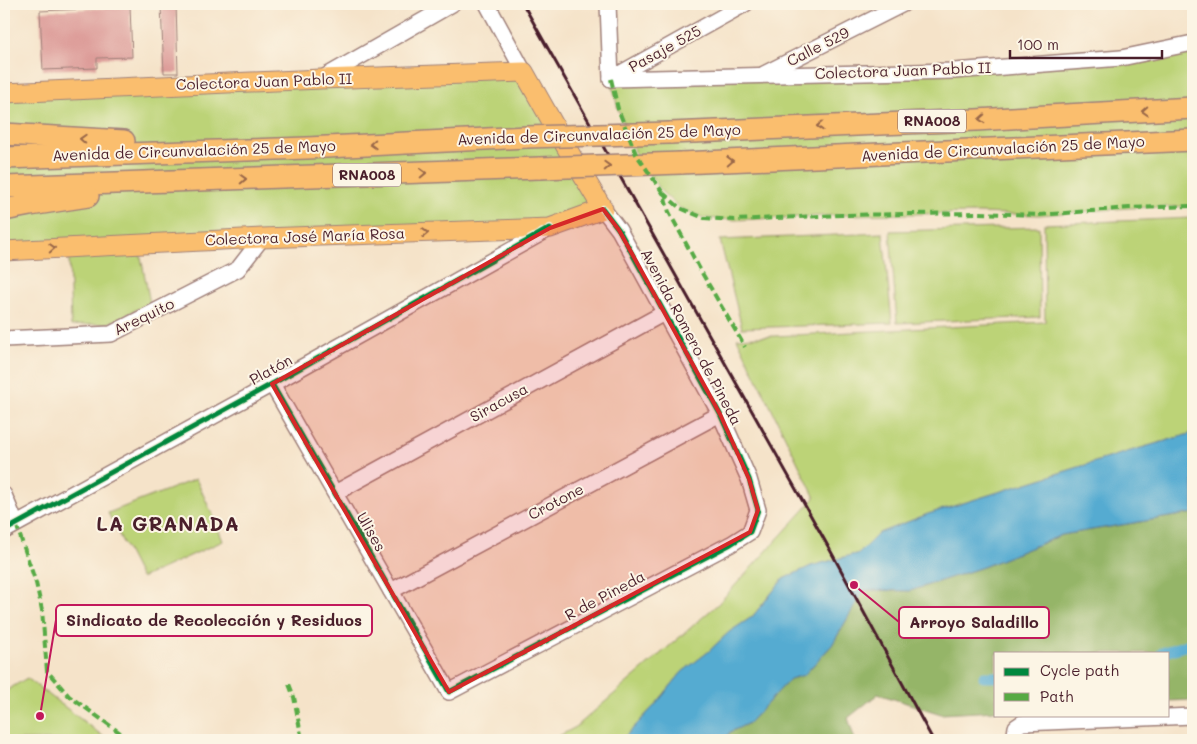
<svg xmlns="http://www.w3.org/2000/svg" width="1197" height="744" viewBox="0 0 1197 744" font-family="Mali,sans-serif">
  <style>
    .green { fill: #bcd377; stroke: #837951 }
    .forest { fill: #95b568; stroke: #706a4a }
    .water { fill: #54abd1; stroke: #4f657e }
    .lines { fill: none; stroke-linecap: round; stroke-linejoin: round }
    .canal { stroke: #54abd1; stroke-width: 11 }
    .building { fill: #dd9c99 }
    .minor-casing { stroke: #a0817a; stroke-width: 18 }
    .major-casing { stroke: #a0817a; stroke-width: 21 }
    .highway-casing { stroke: #a0817a; stroke-width: 24 }
    .minor { stroke: #fff; stroke-width: 15 }
    .major { stroke: #fabe6e; stroke-width: 19 }
    .highway { stroke: #fabe6e; stroke-width: 21 }
    .rail { stroke: #4a1f2b; stroke-width: 3 }
    .highway-bridge-casing { stroke: #a0817a; stroke-width: 24; stroke-linecap: butt }
    .highway-bridge { stroke: #fabe6e; stroke-width: 21 }
    .quiet { stroke: #57aa44; stroke-width: 4; stroke-dasharray: 8 4; stroke-linecap: butt }
    .cycleway-casing { stroke: #fcf5e5; stroke-width: 8 }
    .cycleway { stroke: #00873e; stroke-width: 5 }
    .oneway { stroke: #996749 }
    .marked { fill: #d62828; fill-opacity: 0.2; stroke: #d62828; stroke-width: 4; stroke-linejoin: round }
    .labels { text-anchor: middle; stroke-width: 4; stroke-linejoin: round; paint-order: stroke }
    .shield { fill: #fcf5e5; stroke: #7f5f63; stroke-width: 1 }
    .shield-label { font-size: 14px; font-weight: bold; fill: #4a1f2b }
    .street-label { font-size: 15px; fill: #4a1f2b; stroke: #fcf5e5 }
    .district-label { font-size: 20px; font-weight: bold; letter-spacing: 1px; fill: #4a1f2b; stroke: #fcf5e5 }
    .leader { fill: none; stroke: #c2185b; stroke-width: 2 }
    .callout-dot { fill: #c2185b; stroke: #fcf5e5; stroke-width: 2 }
    .callout { fill: #fcf5e5; stroke: #c2185b; stroke-width: 2 }
    .callout-label { font-size: 16px; text-anchor: middle; font-weight: bold; fill: #4a1f2b }
  </style>
  <rect width="100%" height="100%" fill="#fcf5e5"/>
  <filter id="ink" filterUnits="userSpaceOnUse"><feTurbulence type="fractalNoise" baseFrequency=".02" numOctaves="2"/><feDisplacementMap in="SourceGraphic" scale="10" xChannelSelector="R" yChannelSelector="G"/><feConvolveMatrix kernelMatrix="1 2 1 2 8 2 1 2 1" color-interpolation-filters="sRGB"/></filter>
  <filter id="wash" filterUnits="userSpaceOnUse"><feTurbulence type="fractalNoise" baseFrequency=".0096" numOctaves="4" result="noise"/><feDisplacementMap in="SourceGraphic" scale="20" xChannelSelector="R" yChannelSelector="G"/><feGaussianBlur stdDeviation="1.12" result="paint"/><feColorMatrix in="noise" values="0 0 0 0 0 0 0 0 0 0 0 0 0 0 0 0 0 1.4 0 .05"/><feComposite in="paint" operator="in"/></filter>
  <g filter="url(#wash)">
    <rect width="100%" height="100%" fill="#f5e3c9"/>
    <g class="green">
      <polygon points="1193,43 1193,206 1129,208 1039,215 979,213 841,215 735,220 704,218 680,208 663,193 636,154 618,109 611,79 954,71"/>
      <polygon points="524,72 603,209 550,228 4,251 4,93"/>
      <polygon points="1193,218 1193,433 1127,452 928,514 879,533 859,553 811,566 783,579 752,617 729,632 708,652 682,672 656,704 622,740 551,740 576,727 718,604 815,498 737,338 1045,322 1044,224"/>
      <polygon points="1039,227 1040,317 897,323 890,231"/>
      <polygon points="883,233 892,323 742,328 720,240"/>
      <polygon points="140,252 150,303 109,323 71,326 69,255"/>
      <polygon points="196,479 213,516 223,541 141,578 108,513"/>
      <polygon points="27,678 108,740 4,740 4,692"/>
    </g>
    <polygon class="forest" points="1193,513 1193,700 1168,701 1168,653 996,653 996,711 941,714 878,694 848,718 855,740 725,740 730,732 749,723 790,679 804,675 832,645 864,590 910,591 983,567 1062,535"/>
    <polygon class="water" points="1193,433 1193,513 1062,535 983,567 910,591 864,590 832,645 804,675 790,679 749,723 730,732 725,740 622,740 656,704 682,672 708,652 729,632 752,617 783,579 811,566 859,553 879,533 928,514 1127,452"/>
    <g class="lines">
      <g class="canal">
        <polyline points="1162,653 1193,643"/>
        <polyline points="984,677 996,677"/>
      </g>
    </g>
    <g id="blocks">
      <g class="building">
        <polygon points="176,5 178,73 164,73 161,6"/>
        <polygon points="130,7 132,57 97,58 97,68 43,70 40,11"/>
      </g>
    </g>
  </g>
  <g filter="url(#ink)">
    <use href="#blocks" fill-opacity="0" stroke="#a0817a" stroke-width="1"/>
    <g class="lines">
      <defs>
        <g id="minor">
          <polyline points="487,4 524,72"/>
          <polyline points="608,4 611,79"/>
          <polyline points="764,74 903,4"/>
          <polyline points="612,78 745,4"/>
          <polyline points="321,79 452,4"/>
          <polyline points="611,79 954,71 1121,58 1193,43"/>
          <polyline points="4,339 111,334 238,269 262,238"/>
          <polyline points="272,384 449,692 731,544 750,532 758,510 749,479 720,414 619,230 603,209"/>
          <polyline points="335,493 664,313"/>
          <polyline points="4,495 16,524"/>
          <polyline points="4,531 272,384 549,229"/>
          <polyline points="391,591 720,414"/>
          <polyline points="1017,740 1015,734 1016,727 1022,723 1193,716"/>
        </g>
        <polyline id="major" points="4,93 321,79 524,72 573,159 603,209 550,228 262,238 4,251"/>
        <g id="highway">
          <polyline points="670,133 976,120 1193,108"/>
          <polyline points="4,134 124,141"/>
          <polyline points="4,158 307,148 527,137"/>
          <polyline points="681,163 1193,140"/>
          <polyline points="4,187 540,168"/>
          <polyline points="4,210 30,205 88,196"/>
        </g>
      </defs>
      <use href="#minor" class="minor-casing"/>
      <use href="#major" class="major-casing"/>
      <use href="#highway" class="highway-casing"/>
      <use href="#minor" class="minor"/>
      <use href="#major" class="major"/>
      <use href="#highway" class="highway"/>
      <polyline class="rail" points="523,4 829,548 933,740"/>
      <defs>
        <g id="highway-bridge">
          <polyline points="527,137 670,133"/>
          <polyline points="540,168 681,163"/>
        </g>
      </defs>
      <use href="#highway-bridge" class="highway-bridge-casing"/>
      <use href="#highway-bridge" class="highway-bridge"/>
      <g class="quiet">
        <polyline points="611,79 618,109 636,154 663,193 669,212 702,273 745,347"/>
        <polyline points="663,193 680,208 704,218 735,220 841,215 979,213 1039,215 1129,208 1193,206"/>
        <polyline points="16,524 36,583 42,610 47,671 69,696 130,740"/>
        <polyline points="289,684 294,697 302,740"/>
      </g>
      <defs>
        <g id="cycleway">
          <polyline points="272,384 449,692 731,544 750,532 758,510 749,479 720,414 619,230 603,209"/>
          <polyline points="4,531 272,384 550,228"/>
        </g>
      </defs>
      <use href="#cycleway" class="cycleway-casing"/>
      <use href="#cycleway" class="cycleway"/>
    </g>
    <defs><path id="oneway-chevron" d="M-2-3.5L2.5 0L-2 3.5" fill="none" stroke-width="1.6" stroke-linecap="round" stroke-linejoin="round" transform="scale(1.25)"/></defs>
    <g class="oneway">
      <use href="#oneway-chevron" transform="translate(1145 111) rotate(177)"/>
      <use href="#oneway-chevron" transform="translate(982 119) rotate(177)"/>
      <use href="#oneway-chevron" transform="translate(820 126) rotate(178)"/>
      <use href="#oneway-chevron" transform="translate(83 139) rotate(-177)"/>
      <use href="#oneway-chevron" transform="translate(373 144) rotate(177)"/>
      <use href="#oneway-chevron" transform="translate(730 161) rotate(-3)"/>
      <use href="#oneway-chevron" transform="translate(607 166) rotate(-2)"/>
      <use href="#oneway-chevron" transform="translate(423 173) rotate(-2)"/>
      <use href="#oneway-chevron" transform="translate(243 179) rotate(-2)"/>
      <use href="#oneway-chevron" transform="translate(425 233) rotate(-2)"/>
      <use href="#oneway-chevron" transform="translate(52 248) rotate(-3)"/>
    </g>
  </g>
  <path class="marked" d="M603,209L619,230L720,414L749,479L758,510L750,532L449,692L272,384L550,228Z"/>
  <g class="labels">
    <g class="shield">
      <rect x="898" y="109.5" width="68" height="23" rx="4"/>
      <rect x="333" y="163.5" width="68" height="23" rx="4"/>
    </g>
    <g class="shield-label">
      <text x="932" y="126">RNA008</text>
      <text x="367" y="180">RNA008</text>
    </g>
    <g class="street-label">
      <text transform="translate(818 47) rotate(-27)" y="5">Calle 529</text>
      <text transform="translate(665 49) rotate(-29)" y="5">Pasaje 525</text>
      <text transform="translate(903 71) rotate(-2)" y="5">Colectora Juan Pablo II</text>
      <text transform="translate(264 82) rotate(-2)" y="5">Colectora Juan Pablo II</text>
      <text transform="translate(599 135) rotate(-2)" y="5">Avenida de Circunvalación 25 de Mayo</text>
      <text transform="translate(1003 149) rotate(-3)" y="5">Avenida de Circunvalación 25 de Mayo</text>
      <text transform="translate(194 151) rotate(-2)" y="5">Avenida de Circunvalación 25 de Mayo</text>
      <text transform="translate(305 237) rotate(-2)" y="5">Colectora José María Rosa</text>
      <text transform="translate(144 317) rotate(-26)" y="5">Arequito</text>
      <text transform="translate(691 337) rotate(62)" y="5">Avenida Romero de Pineda</text>
      <text transform="translate(271 370) rotate(-29)" y="5">Platón</text>
      <text transform="translate(499 403) rotate(-29)" y="5">Siracusa</text>
      <text transform="translate(556 502) rotate(-28)" y="5">Crotone</text>
      <text transform="translate(371 532) rotate(60)" y="5">Ulises</text>
      <text transform="translate(605 596) rotate(-28)" y="5">R de Pineda</text>
    </g>
    <g class="district-label">
      <text x="168" y="531">LA GRANADA</text>
    </g>
  </g>
  <path class="leader" d="M40 716L56 620M854 585L899 622"/>
  <g class="callout-dot">
    <circle cx="40" cy="716" r="5"/>
    <circle cx="854" cy="585" r="5"/>
  </g>
  <g class="callout">
    <rect x="56" y="605" width="316" height="31" rx="5"/>
    <rect x="899" y="607" width="150" height="31" rx="5"/>
  </g>
  <g class="callout-label">
    <text x="214" y="626">Sindicato de Recolección y Residuos</text>
    <text x="974" y="628">Arroyo Saladillo</text>
  </g>
  <rect width="1197" height="744" fill="none" stroke="#fcf5e5" stroke-width="20"/>
  <rect x="994" y="652" width="175" height="65" fill="#fcf5e5" stroke="#b59f9b"/>
  <rect x="1004" y="668" width="25" height="8" fill="#00873e" stroke="#b59f9b"/>
  <text x="1040" y="676" font-size="15" fill="#4a1f2b">Cycle path</text>
  <rect x="1004" y="693" width="25" height="8" fill="#57aa44" stroke="#b59f9b"/>
  <text x="1040" y="702" font-size="15" fill="#4a1f2b">Path</text>
  <path d="M1010 50v8h152v-8" fill="none" stroke="#4a1f2b" stroke-width="2.5"/>
  <text x="1017" y="50" font-size="15" fill="#4a1f2b" stroke="#fcf5e5" stroke-width="4" paint-order="stroke">100 m</text>
</svg>
